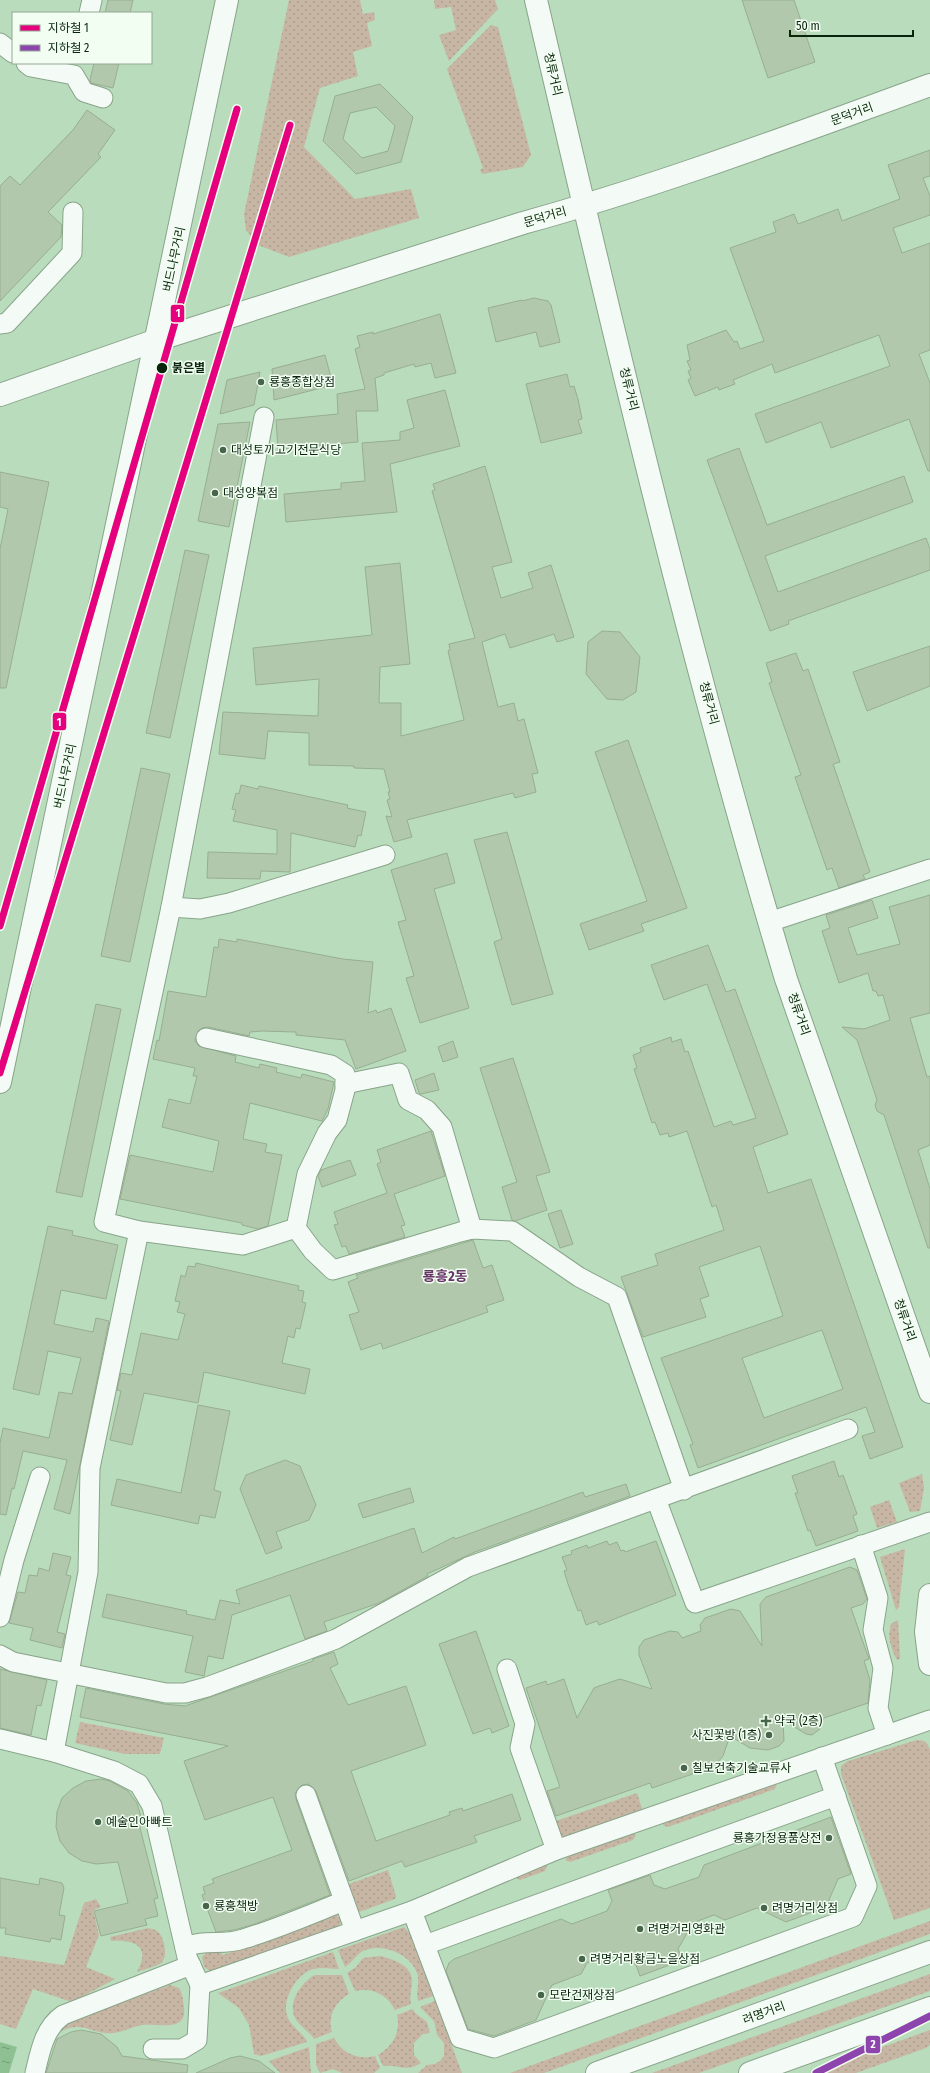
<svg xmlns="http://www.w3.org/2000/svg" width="930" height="2073" viewBox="0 0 930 2073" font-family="'Fira Sans Condensed','Noto Sans KR',sans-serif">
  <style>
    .grass { fill: url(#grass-dots) }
    .water { fill: url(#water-ripples) }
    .building { fill: #b2c8ac; stroke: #97ae90; fill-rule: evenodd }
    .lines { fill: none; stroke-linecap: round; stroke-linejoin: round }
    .minor-casing { stroke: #88a48a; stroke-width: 21 }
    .major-casing { stroke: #88a48a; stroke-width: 24 }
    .highway-casing { stroke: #88a48a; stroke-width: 24 }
    .minor { stroke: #f4faf5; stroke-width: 19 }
    .major { stroke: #f4faf5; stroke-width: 22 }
    .highway { stroke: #f4faf5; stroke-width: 22 }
    .metro-1-casing { stroke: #f1fef1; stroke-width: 10 }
    .metro-2-casing { stroke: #f1fef1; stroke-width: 10 }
    .metro-1 { stroke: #e5007d; stroke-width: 7 }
    .metro-2 { stroke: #8e44ad; stroke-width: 7 }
    .stop-dot { fill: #09240d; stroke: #f1fef1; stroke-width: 1.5 }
    .poi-dot { fill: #47654a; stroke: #f1fef1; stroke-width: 1.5 }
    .labels { text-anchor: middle; stroke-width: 3; stroke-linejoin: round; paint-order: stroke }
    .street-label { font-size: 12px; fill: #09240d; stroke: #f1fef1 }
    .stop-label { font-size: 12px; font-weight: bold; fill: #09240d; stroke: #f1fef1; text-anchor: start }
    .poi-label { font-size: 12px; fill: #09240d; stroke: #f1fef1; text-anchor: start }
    .quarter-label { font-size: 14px; font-weight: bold; fill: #673567; stroke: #f1fef1 }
    .line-badge { stroke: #f1fef1; stroke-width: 1.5 }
    .badge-label { font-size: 11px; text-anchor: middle; font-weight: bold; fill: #fff }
  </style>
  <defs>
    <pattern id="grass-dots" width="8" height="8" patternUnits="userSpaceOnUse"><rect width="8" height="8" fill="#c7b6a3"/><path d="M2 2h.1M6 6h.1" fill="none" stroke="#aa9c8b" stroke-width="1.8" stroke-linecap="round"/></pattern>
    <pattern id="water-ripples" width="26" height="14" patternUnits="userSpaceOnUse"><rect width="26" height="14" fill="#8ec093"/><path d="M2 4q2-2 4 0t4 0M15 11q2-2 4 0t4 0" fill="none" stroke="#729c76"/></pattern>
  </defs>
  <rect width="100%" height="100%" fill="#b9ddbc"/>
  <g class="grass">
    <polygon points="289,0 360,0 363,14 374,12 375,20 367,23 372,46 353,52 358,76 320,88 304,147 355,199 411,189 419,218 289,257 258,245 246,230 244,214"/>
    <polygon points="434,0 495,0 498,9 449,61 439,35 456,30 451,7 435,9"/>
    <polygon points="491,25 498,27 531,155 523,167 482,174 480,170 483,168 447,69"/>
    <polygon points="922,1474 924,1488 920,1511 910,1512 899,1483"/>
    <polygon points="889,1500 897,1522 877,1528 870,1507"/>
    <polygon points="905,1549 899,1607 896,1610 880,1557"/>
    <path d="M898,1620L900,1659L897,1660C891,1649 887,1637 891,1624Z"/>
    <polygon points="80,1722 164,1738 160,1754 125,1754 75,1743"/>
    <path d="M917,1740C925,1740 928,1743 930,1750V1908L894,1920L841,1774V1766L848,1761Z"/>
    <polygon points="775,1782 777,1784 775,1789 668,1827 663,1825 663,1822"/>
    <polygon points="637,1793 643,1812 570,1839 559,1838 553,1822"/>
    <polygon points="631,1833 636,1835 633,1840 570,1862 565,1860 568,1855"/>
    <polygon points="545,1865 547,1866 545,1871 520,1880 516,1878 516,1875"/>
    <polygon points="388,1870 396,1896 395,1899 359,1912 354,1909 346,1885"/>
    <polygon points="96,1899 101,1907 93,1910 99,1935 86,1967 115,1979 72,2002 33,1989 16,2029 0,2024 0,1956 64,1965 84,1903"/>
    <polygon points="334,1915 337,1915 342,1921 338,1927 212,1972 204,1967 202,1957 209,1950 219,1951 223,1955"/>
    <polygon points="930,1921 930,1934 544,2073 510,2073"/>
    <path d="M404,1927L410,1934L433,1996L418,2001C416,1993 419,1985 418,1976C413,1954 380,1941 361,1952C355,1956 352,1963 345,1967L338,1950Z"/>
    <path d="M148,1928C150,1929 155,1929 157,1931C164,1936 169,1957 161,1963C155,1967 144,1969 137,1972C151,1947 136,1939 111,1941L110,1937Z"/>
    <path d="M333,1952L339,1969C331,1969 322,1967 314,1969C297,1972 280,2002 288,2018C292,2027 305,2035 307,2042L261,2056L254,2054L249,2025L239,2008L218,1993Z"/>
    <path d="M380,1956C393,1959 412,1965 412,1981C412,1989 409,1996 411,2004L395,2010C387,1994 372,1987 355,1991L347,1973L356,1967L363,1958Z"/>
    <polygon points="930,1974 930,1991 699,2073 652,2073"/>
    <path d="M315,1975H342L349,1994C335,2002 327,2017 332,2032L314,2039C309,2031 300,2027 295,2018C287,2003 302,1981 315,1975Z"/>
    <path d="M170,1985L179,1988C183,1994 183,2001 184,2008C187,2033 157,2023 142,2025C131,2027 117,2035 106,2033C86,2031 82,2021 59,2032L57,2029L64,2024Z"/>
    <polygon points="435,2001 462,2073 418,2073 427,2065 435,2064 440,2061 444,2056 444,2043 437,2035 434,2021 420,2007"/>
    <path d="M413,2009L415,2013L427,2022L430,2033L423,2034L414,2043V2055L421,2063C405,2073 398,2064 383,2066L378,2055C393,2046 401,2032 397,2015Z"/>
    <polygon points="930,2030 930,2045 926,2048 856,2073 810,2073"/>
    <path d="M334,2038C343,2054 358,2060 375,2056L380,2068L374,2073H342L333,2069L320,2073L316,2065V2044Z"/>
    <polygon points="309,2047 311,2073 280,2073 269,2061"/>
  </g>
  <polygon class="water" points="0,2042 17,2047 9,2073 0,2073"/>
  <g class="building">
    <polygon points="108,0 133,0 130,13 105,13"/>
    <polygon points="742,0 794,0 815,62 768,78"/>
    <polygon points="94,63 119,63 113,88 91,83 90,80"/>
    <path d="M380,84L413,117L401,162L356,174L323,141L335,96ZM376,107L395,126L388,151L362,158L343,139L350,113Z"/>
    <polygon points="87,110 115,130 98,154 101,157 48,212 62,225 61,237 0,301 0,186 10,176 20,185 73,130"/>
    <polygon points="930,150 930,176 923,178 930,196 930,215 893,228 902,253 930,243 930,350 919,354 930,383 930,471 928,471 909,419 831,448 821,422 766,443 755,414 890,366 879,335 775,373 772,364 733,380 735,384 719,390 718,387 695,396 688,380 691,378 688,371 691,370 687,361 690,360 687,345 726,330 734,342 737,341 740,349 764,341 730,248 776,232 773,222 794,214 798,224 838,209 842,221 900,199 888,165"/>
    <polygon points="534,298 548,301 551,305 560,342 540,347 536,332 496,342 488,308 522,300 522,301"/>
    <polygon points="440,314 456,373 435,378 431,363 415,367 414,364 384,373 384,375 375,378 378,411 356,411 358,442 278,449 276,420 338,414 337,394 365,389 355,349 360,347 357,336 373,332 373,334"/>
    <polygon points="325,355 333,385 274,400 272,369"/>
    <polygon points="260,372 254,405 220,414 227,380"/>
    <polygon points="567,374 570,387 574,386 578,399 582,419 578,420 582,433 541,443 526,384"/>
    <polygon points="445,390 460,446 390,464 397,512 286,522 284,494 341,489 341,483 365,481 362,443 400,440 400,432 414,428 407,400"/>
    <polygon points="250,422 229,527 198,521 218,424"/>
    <polygon points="739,448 767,525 904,476 913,502 765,556 778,592 926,538 930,549 930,570 788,621 789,624 770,631 707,460"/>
    <polygon points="485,466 512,562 492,567 501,598 533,588 528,573 551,565 574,637 557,642 554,634 510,648 505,634 482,642 498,707 514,703 518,721 524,719 538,773 532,774 536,792 515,798 513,793 407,820 412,837 394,842 386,816 392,817 387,800 390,799 388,792 390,792 384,769 354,768 354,766 309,765 309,733 268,731 265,759 219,754 223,712 318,716 319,679 256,685 253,648 372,635 365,567 400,563 410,664 380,667 379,703 401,703 401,736 464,720 448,651 450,650 449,644 475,638 432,491 435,490 433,484"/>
    <polygon points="0,472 49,482 6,688 0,688 0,549 8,509 0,507"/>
    <polygon points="185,550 209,555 170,738 146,733"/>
    <polygon points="602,631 620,632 640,657 636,692 623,700 607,699 586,674 588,642"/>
    <polygon points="930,646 930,686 867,711 853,672"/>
    <polygon points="796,653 803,671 808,669 840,762 833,764 870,872 863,875 865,879 839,888 832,868 827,870 795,777 801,775 769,683 772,682 766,663"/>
    <polygon points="628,740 687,908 641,924 644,931 589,950 580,924 647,901 595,752"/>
    <polygon points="141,768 170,774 130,962 101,956"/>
    <polygon points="241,785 258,789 259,786 348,805 347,808 366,812 361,836 358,835 355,847 291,833 290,872 261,871 260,879 207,878 208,852 277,854 277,830 233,821 236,810 232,809 236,793 239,794"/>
    <polygon points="507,832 553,994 512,1005 494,942 502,939 474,840"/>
    <polygon points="447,853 455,883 434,889 469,1008 420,1023 406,978 414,976 398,922 406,920 391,870"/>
    <polygon points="930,895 930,1013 910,1018 927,1077 930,1076 930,1145 918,1150 930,1189 930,1248 928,1248 884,1115 877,1111 875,1105 877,1100 857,1040 842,1027 864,1029 890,1020 883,995 878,996 876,991 873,991 868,973 839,983 822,931 830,928 826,915 872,900 878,918 848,928 857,955 900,944 889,907"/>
    <polygon points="219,939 237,942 237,939 343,959 373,962 368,1013 376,1010 377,1013 391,1008 406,1051 356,1069 345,1040 296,1035 296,1032 262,1031 250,1032 249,1036 208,1027 202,1028 198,1031 195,1041 199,1046 236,1056 235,1062 259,1068 260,1064 277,1068 276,1072 301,1078 302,1074 334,1082 328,1109 322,1121 250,1103 243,1139 267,1144 265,1152 282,1155 268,1226 258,1229 242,1225 242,1223 120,1199 130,1155 213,1172 219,1141 162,1127 169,1099 190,1104 197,1076 193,1076 195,1068 153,1059 157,1040 159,1041 168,991 206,997 214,947 218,948"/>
    <path d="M708,945L726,992L735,989L788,1134L753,1147L768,1193L811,1179L903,1447L870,1459L862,1436L875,1432L866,1407L698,1468L690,1445L693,1444L661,1358L783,1316L760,1246L699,1267L709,1296L700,1299L706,1317L643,1337L621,1277L658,1265L655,1254L724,1230L716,1205L712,1207L687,1131L669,1137L668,1133L660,1135L655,1122L652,1123L634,1069L637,1068L633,1055L641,1052L640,1048L671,1037L672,1042L681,1039L685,1052L688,1051L714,1127L731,1121L733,1125L756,1118L707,984L664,1000L651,965ZM822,1330L843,1389L764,1418L742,1358Z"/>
    <polygon points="96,1004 121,1009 82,1197 56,1192"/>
    <polygon points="453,1041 458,1057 443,1062 438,1047"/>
    <polygon points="513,1058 550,1172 536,1176 547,1210 515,1221 512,1220 502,1187 517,1182 480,1068"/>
    <polygon points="434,1073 439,1090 421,1094 419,1093 415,1080"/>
    <polygon points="431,1131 445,1176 394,1194 405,1225 401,1226 405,1237 349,1254 346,1246 342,1247 334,1225 338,1224 334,1212 387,1193 377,1164 381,1162 377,1150"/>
    <polygon points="350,1160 356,1175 322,1187 318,1176 321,1170"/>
    <polygon points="561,1210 573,1244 560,1248 548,1214"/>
    <polygon points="48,1226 73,1231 72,1235 118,1245 106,1299 61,1290 54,1324 93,1332 96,1318 109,1321 70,1514 54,1509 67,1460 23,1451 14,1489 12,1488 6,1515 0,1514 0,1443 3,1428 49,1438 59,1392 72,1394 81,1358 48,1351 39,1395 13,1389"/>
    <polygon points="473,1240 483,1268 492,1265 504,1300 486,1306 488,1312 383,1349 381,1343 361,1350 349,1315 359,1312 348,1282 358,1278 356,1275"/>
    <polygon points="196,1263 299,1286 298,1290 304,1291 302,1302 306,1303 300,1329 296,1328 294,1338 288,1336 282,1363 310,1369 305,1394 204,1372 198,1403 144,1393 132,1445 110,1440 121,1391 117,1390 121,1373 132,1375 141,1333 178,1340 185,1314 177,1312 180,1302 175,1301 181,1275 185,1277 188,1266 195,1267"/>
    <polygon points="198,1405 230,1411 214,1490 221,1492 215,1518 200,1515 198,1524 111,1505 117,1479 181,1493"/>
    <polygon points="285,1460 300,1466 316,1505 309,1520 276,1532 282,1548 266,1554 240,1489 246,1475"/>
    <polygon points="834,1461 839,1477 843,1475 857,1514 853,1516 858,1531 816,1546 810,1530 808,1531 795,1493 798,1493 792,1476"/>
    <polygon points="626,1484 630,1496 475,1552 427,1574 428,1576 379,1603 324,1622 327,1631 305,1639 290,1595 232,1615 223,1659 208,1656 204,1676 185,1672 193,1636 102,1617 107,1594 187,1611 186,1614 215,1620 220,1600 240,1604 236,1590 414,1528 422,1553 454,1537 455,1539 583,1492 585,1497"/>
    <polygon points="410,1488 414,1502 363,1518 358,1504"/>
    <polygon points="607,1541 609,1545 617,1542 621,1551 624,1550 625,1552 656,1541 676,1595 599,1625 597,1621 586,1625 581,1610 578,1611 568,1584 564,1571 567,1570 562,1557 572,1554 571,1551 587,1545 588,1548"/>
    <polygon points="53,1553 71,1557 66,1575 71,1576 57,1632 65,1634 62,1648 30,1640 33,1628 9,1623 18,1592 25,1593 29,1575 37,1576 39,1568 49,1571"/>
    <polygon points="850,1567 857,1570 867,1599 863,1604 851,1608 869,1659 864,1661 870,1680 868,1703 824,1718 820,1729 812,1735 806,1734 783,1720 784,1741 779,1746 768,1750 750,1748 730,1736 723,1756 717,1763 707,1769 652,1788 650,1783 556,1816 547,1791 560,1787 526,1688 546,1681 547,1685 564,1679 577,1718 594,1688 599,1686 620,1679 652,1689 639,1655 639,1647 644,1640 670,1631 678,1632 682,1638 701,1631 700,1625 705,1618 731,1609 740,1611 762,1646 760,1604 766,1597"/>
    <polygon points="476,1631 509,1726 492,1733 490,1728 473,1734 439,1644"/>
    <polygon points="334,1652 338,1664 330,1668 348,1705 406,1686 426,1745 351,1771 376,1841 450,1815 449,1812 462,1808 463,1811 512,1794 521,1820 474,1836 477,1842 405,1867 402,1861 349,1881 316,1791 308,1784 302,1785 295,1793 296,1799 330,1895 252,1925 234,1930 216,1932 202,1895 205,1894 203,1887 214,1883 212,1879 292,1850 273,1797 205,1820 184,1761 228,1746 80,1717 86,1688 164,1704 185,1706 313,1661 313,1659"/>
    <polygon points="0,1669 47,1680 41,1706 37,1705 31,1735 0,1728"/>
    <polygon points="101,1779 110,1781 128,1791 137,1803 141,1817 140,1828 158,1898 154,1899 158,1916 145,1919 147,1925 101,1936 94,1911 128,1903 118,1862 96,1864 82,1861 69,1853 60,1841 56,1827 57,1812 62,1798 73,1788 86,1781"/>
    <polygon points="831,1817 851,1874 838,1879 826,1907 786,1922 757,1908 725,1920 714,1915 687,1925 686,1935 678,1949 683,1960 640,1976 636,1965 622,1959 614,1952 587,1963 581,1974 552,1985 536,2020 494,2036 468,2029 446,1971 449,1963 454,1959 561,1919 572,1924 607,1911 612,1901 608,1890 650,1875 654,1885 665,1889 699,1877 704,1865"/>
    <polygon points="0,1878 39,1885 40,1878 62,1883 64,1888 59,1915 65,1916 61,1940 51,1938 50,1942 5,1934 6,1928 0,1928"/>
    <polygon points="81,2030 101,2034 117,2047 122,2056 188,2065 187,2073 46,2073 57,2039 71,2032"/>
    <polygon points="240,2056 259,2061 275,2073 196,2073 230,2058"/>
  </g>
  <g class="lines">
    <defs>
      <g id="minor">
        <polyline points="89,13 92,0"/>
        <polyline points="0,43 13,53"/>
        <polyline points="26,63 31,67 74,75 84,92 103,98"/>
        <polyline points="0,324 7,323 72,253 73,212"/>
        <polyline points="171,907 200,909 229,903 385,855"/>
        <polyline points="769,922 930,869"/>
        <polyline points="206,1038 331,1065 345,1074 345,1090 337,1120 327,1133 307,1174 296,1228 243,1245 139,1231 104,1222 171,907 264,417"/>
        <polyline points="345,1084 399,1073 408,1100 427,1110 442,1127 472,1229"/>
        <polyline points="296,1228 313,1251 333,1270 460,1232 472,1229 512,1231 579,1277 617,1297 684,1490"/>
        <polyline points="656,1499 695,1603 930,1522"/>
        <polyline points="861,1545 878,1598 873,1630 883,1668 878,1708 887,1735"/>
        <polyline points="0,1617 14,1560 40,1477"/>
        <polyline points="0,1655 13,1662 166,1693 185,1693 207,1687 336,1639 468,1567 848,1429"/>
        <polyline points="507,1669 525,1724 520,1748 556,1850"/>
        <polyline points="0,1739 54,1752 114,1771 139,1784 152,1806 187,1957 200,1985 412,1911 556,1850 930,1720"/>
        <polyline points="54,1752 88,1572 90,1468 139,1231"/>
        <polyline points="306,1795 355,1931"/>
        <polyline points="412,1911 460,2038 494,2048 853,1917 867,1886 822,1757"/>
        <polyline points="425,1945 836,1796"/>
        <path d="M185,1947C204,1939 224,1946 243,1939C277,1929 311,1914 344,1901"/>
        <polyline points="153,2049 182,2049 197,2040 200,1985"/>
        <path d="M35,2073C40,2052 44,2028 63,2015L191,1965"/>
      </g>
      <g id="major">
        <path d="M536,0C612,328 689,656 786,979L930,1392"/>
        <path d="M0,395L157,340L523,223C661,185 795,134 930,85"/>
        <polyline points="0,1082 227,0"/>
      </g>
      <g id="highway">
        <polyline points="930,1595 926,1632 930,1664"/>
        <polyline points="597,2073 930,1952"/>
        <polyline points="750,2073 930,2008"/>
      </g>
    </defs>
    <use href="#minor" class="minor-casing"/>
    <use href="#major" class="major-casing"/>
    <use href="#highway" class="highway-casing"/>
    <use href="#minor" class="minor"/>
    <use href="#major" class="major"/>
    <use href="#highway" class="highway"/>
    <defs>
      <g id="metro-1">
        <polyline points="0,926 237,109"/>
        <polyline points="0,1073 290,125"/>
      </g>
      <polyline id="metro-2" points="816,2073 930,2016"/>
    </defs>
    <use href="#metro-1" class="metro-1-casing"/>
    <use href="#metro-2" class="metro-2-casing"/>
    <use href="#metro-1" class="metro-1"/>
    <use href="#metro-2" class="metro-2"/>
  </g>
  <circle class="stop-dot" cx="162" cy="368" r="6"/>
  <g class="poi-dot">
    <circle cx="261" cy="382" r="4"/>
    <circle cx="223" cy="450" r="4"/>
    <circle cx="215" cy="493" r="4"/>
    <path d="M764 1715h4v4h4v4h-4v4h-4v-4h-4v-4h4z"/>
    <circle cx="769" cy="1735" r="4"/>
    <circle cx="684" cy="1768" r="4"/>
    <circle cx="98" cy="1822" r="4"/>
    <circle cx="829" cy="1838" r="4"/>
    <circle cx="206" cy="1906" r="4"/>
    <circle cx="764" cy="1908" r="4"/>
    <circle cx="640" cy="1929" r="4"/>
    <circle cx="582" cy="1959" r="4"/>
    <circle cx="541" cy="1995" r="4"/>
  </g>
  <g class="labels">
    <g class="street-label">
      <text transform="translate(553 74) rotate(77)" y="4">청류거리</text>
      <text transform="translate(852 114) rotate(-20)" y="4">문덕거리</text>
      <text transform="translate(545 217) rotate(-16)" y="4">문덕거리</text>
      <text transform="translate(174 259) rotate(-78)" y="4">버드나무거리</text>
      <text transform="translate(629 389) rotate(76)" y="4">청류거리</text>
      <text transform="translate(709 703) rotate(75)" y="4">청류거리</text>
      <text transform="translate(65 776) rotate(-78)" y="4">버드나무거리</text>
      <text transform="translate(799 1014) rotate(71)" y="4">청류거리</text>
      <text transform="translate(905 1320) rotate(71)" y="4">청류거리</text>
      <text transform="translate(764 2013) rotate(-20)" y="4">려명거리</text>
    </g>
    <g class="stop-label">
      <text x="172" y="372">붉은별</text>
    </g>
    <g class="poi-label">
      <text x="269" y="386">룡흥종합상점</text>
      <text x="231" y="454">대성토끼고기전문식당</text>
      <text x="223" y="497">대성양복점</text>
      <text x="774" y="1725">약국 (2층)</text>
      <text x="761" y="1739" text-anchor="end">사진꽃방 (1층)</text>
      <text x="692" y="1772">칠보건축기술교류사</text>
      <text x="106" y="1826">예술인아빠트</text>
      <text x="821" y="1842" text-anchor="end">룡흥가정용품상전</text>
      <text x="214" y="1910">룡흥책방</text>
      <text x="772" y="1912">려명거리상점</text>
      <text x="648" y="1933">려명거리영화관</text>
      <text x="590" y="1963">려명거리황금노을상점</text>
      <text x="549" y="1999">모란건재상점</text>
    </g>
    <g class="quarter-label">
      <text x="445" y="1281">룡흥2동</text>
    </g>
  </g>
  <g class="line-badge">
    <rect x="170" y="304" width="15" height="19" rx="4" fill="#e5007d"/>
    <rect x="52" y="712" width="15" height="19" rx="4" fill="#e5007d"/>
    <rect x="865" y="2035" width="16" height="19" rx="4" fill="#8e44ad"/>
  </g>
  <g class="badge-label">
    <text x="178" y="317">1</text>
    <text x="59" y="726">1</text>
    <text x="873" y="2048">2</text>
  </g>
  <rect x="12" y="12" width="140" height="52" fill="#f1fef1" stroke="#94a796"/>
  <rect x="20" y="25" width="20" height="6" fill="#e5007d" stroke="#94a796"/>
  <text x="48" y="32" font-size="12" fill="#09240d">지하철 1</text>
  <rect x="20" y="45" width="20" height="6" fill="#8e44ad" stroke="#94a796"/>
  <text x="48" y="52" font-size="12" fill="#09240d">지하철 2</text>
  <path d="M790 30v6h123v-6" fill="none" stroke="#09240d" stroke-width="2"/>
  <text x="796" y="30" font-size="12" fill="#09240d" stroke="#f1fef1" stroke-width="3" paint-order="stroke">50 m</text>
</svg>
